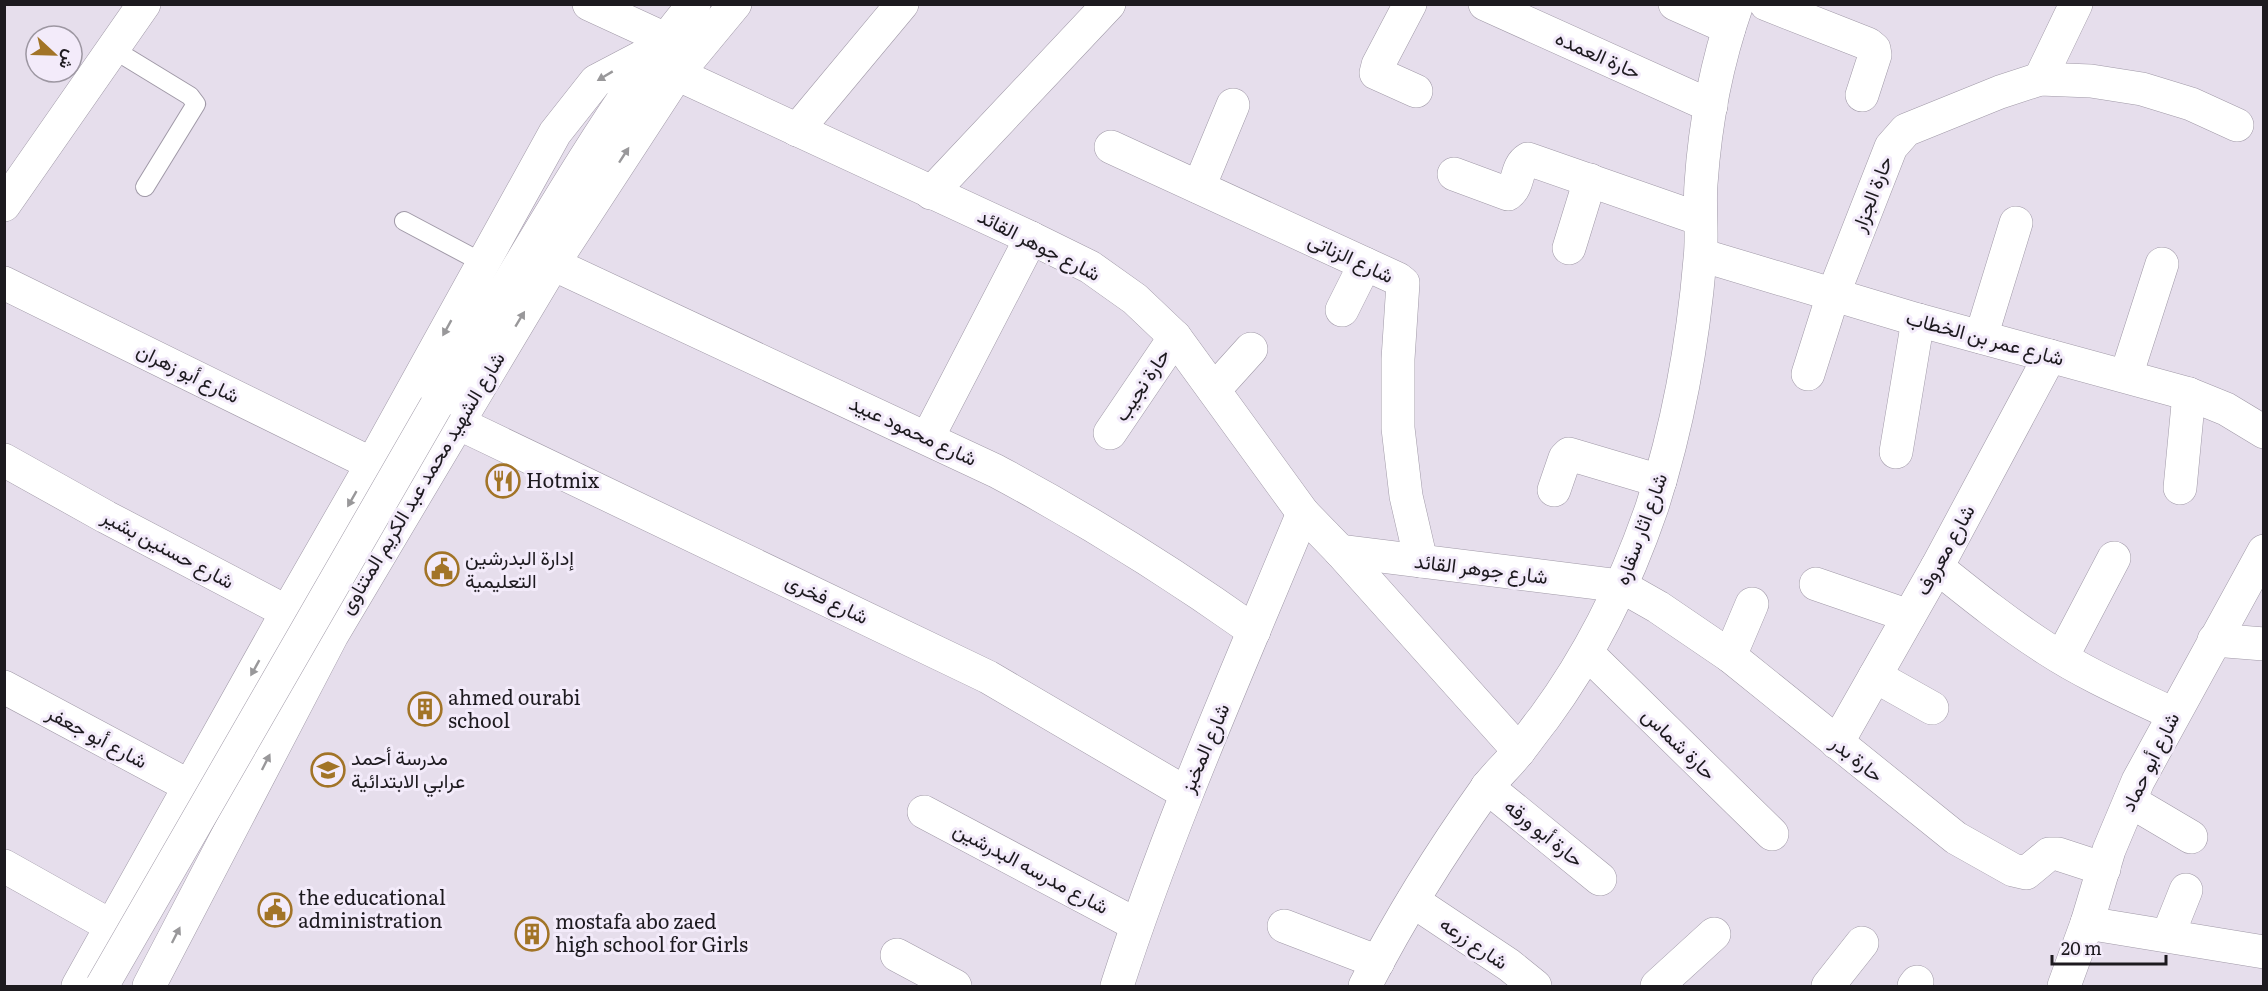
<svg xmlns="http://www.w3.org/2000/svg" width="2268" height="991" viewBox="0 0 2268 991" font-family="Literata,Vazirmatn,serif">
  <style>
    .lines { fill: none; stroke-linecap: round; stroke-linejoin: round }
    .service-casing { stroke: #a099a7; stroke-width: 20 }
    .minor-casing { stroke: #a099a7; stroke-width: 34 }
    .tertiary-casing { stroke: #a099a7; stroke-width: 34 }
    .secondary-casing { stroke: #a099a7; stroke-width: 34 }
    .service { stroke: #fff; stroke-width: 18 }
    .minor { stroke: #fff; stroke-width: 33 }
    .tertiary { stroke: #fff; stroke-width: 33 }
    .secondary { stroke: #fff; stroke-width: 33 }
    .secondary-bridge-casing { stroke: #a099a7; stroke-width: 34; stroke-linecap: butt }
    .secondary-bridge { stroke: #fff; stroke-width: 33 }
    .oneway { fill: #99989a }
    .labels { text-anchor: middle; stroke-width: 6; stroke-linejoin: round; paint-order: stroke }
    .street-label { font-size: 20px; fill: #1d1a1f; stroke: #f3ebfa }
    .poi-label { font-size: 20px; fill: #1d1a1f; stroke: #f3ebfa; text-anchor: start }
  </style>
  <rect width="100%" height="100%" fill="#e6deec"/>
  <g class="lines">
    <defs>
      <g id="service">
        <polyline points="113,49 190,96 196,104 145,187"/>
        <polyline points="404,221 483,263"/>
      </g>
      <g id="minor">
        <polyline points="589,4 665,39"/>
        <polyline points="1410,4 1378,65 1376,73 1416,91"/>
        <polyline points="1485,4 1711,106"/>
        <polyline points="1675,4 1729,28"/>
        <polyline points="1766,4 1868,44 1874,49 1875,55 1862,95"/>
        <polyline points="677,74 1031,238 1090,267 1135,299 1175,337 1303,513 1340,551 1519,751"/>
        <polyline points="2040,79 2076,4"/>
        <polyline points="797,130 902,4"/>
        <polyline points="1111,147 1398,279 1403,283 1398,359 1398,428 1406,496 1421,561"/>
        <path d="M1454,174L1508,194C1520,185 1515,167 1528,159L1700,219"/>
        <polyline points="1199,187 1233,105"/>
        <polyline points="931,193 1109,4"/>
        <polyline points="1569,248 1590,180"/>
        <polyline points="1701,255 1918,320 2189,394 2226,409 2264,432"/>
        <path d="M553,264L996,471C1086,519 1171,572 1254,631"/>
        <polyline points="4,283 372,464"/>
        <polyline points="1342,310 1365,264"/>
        <polyline points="1981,337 2016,223"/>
        <polyline points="1808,374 1833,295 1891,147 1906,130 2000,92 2040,79 2091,81 2142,89 2191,104 2237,125"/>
        <polyline points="2126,376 2162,264"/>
        <polyline points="1214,390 1251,349"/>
        <polyline points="458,423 988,677 1186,793"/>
        <polyline points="1110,433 1175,337"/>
        <polyline points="928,437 1031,238"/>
        <polyline points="1896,452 1918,320"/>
        <polyline points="4,460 106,517 312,625"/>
        <polyline points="2180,488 2189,394"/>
        <polyline points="1554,490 1565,458 1569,454 1660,481"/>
        <polyline points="1340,551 1621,586 1658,607 1730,656 1956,838 2013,870 2026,873 2049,854 2058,854 2104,869"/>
        <path d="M1937,567C1973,596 2008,624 2047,649C2087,675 2131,694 2173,714"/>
        <polyline points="1816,584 1909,616"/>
        <polyline points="2214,640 2264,644"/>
        <polyline points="1587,653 1772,834"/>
        <polyline points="1730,656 1752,604"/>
        <polyline points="2062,657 2114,558"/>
        <polyline points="1875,676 1932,708"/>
        <polyline points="4,687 189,786"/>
        <polyline points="1837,743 1937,567 2050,356"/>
        <polyline points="1487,787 1600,879"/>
        <polyline points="2130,801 2191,837"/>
        <polyline points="924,812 1137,925"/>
        <polyline points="4,866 111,926"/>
        <polyline points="1413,901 1509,965 1535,986"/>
        <polyline points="2087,923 2264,952"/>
        <polyline points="1284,926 1378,962"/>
        <polyline points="2168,935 2186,890"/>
        <polyline points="897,955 955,986"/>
        <path d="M1117,986C1169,825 1238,670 1303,513"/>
        <path d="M1365,986C1400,918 1441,852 1486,789C1495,776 1508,765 1518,752C1527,741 1535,729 1544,718C1591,654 1626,583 1652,507C1678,426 1693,344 1700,259C1703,234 1699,209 1701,184C1705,124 1717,61 1737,4"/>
        <polyline points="1657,986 1714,934"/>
        <polyline points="1828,986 1862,943"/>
        <polyline points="1914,986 1917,982"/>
        <polyline points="2064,986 2087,923 2109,850 2138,781 2264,551"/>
      </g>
      <g id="tertiary">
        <polyline points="4,205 144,4"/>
        <polyline points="78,986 287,612 372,464 555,133 596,81 657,49"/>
        <polyline points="149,986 332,635 458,423 553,264 677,74 735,4"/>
      </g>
      <path id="secondary" d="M436,406C485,324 533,241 584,160C618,106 653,53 694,4"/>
    </defs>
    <use href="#service" class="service-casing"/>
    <use href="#minor" class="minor-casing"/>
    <use href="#tertiary" class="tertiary-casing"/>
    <use href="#secondary" class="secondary-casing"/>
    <use href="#service" class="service"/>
    <use href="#minor" class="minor"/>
    <use href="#tertiary" class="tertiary"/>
    <use href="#secondary" class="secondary"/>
    <defs>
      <polyline id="secondary-bridge" points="102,986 436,406"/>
    </defs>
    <use href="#secondary-bridge" class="secondary-bridge-casing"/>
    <use href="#secondary-bridge" class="secondary-bridge"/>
  </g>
  <defs><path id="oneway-solid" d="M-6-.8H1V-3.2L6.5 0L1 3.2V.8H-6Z" transform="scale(1.5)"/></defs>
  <g class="oneway">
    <use href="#oneway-solid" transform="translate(605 76) rotate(149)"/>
    <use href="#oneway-solid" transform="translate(624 155) rotate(-57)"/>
    <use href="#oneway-solid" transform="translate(520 319) rotate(-59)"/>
    <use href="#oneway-solid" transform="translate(447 328) rotate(119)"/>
    <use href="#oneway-solid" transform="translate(352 499) rotate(120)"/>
    <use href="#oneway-solid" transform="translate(255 668) rotate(119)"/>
    <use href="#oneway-solid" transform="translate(266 762) rotate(-63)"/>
    <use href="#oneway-solid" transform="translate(176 935) rotate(-63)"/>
  </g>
  <defs>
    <symbol id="restaurant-ring" viewBox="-11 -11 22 22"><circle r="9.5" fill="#f3ebfa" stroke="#a27427" stroke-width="1.5"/><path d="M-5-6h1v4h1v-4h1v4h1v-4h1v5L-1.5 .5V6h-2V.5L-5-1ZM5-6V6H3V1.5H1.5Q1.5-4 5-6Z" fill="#a27427"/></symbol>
    <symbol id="civic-ring" viewBox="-11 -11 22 22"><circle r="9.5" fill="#f3ebfa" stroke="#a27427" stroke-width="1.5"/><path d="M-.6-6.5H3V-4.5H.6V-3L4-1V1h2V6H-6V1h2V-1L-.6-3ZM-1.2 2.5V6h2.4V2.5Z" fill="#a27427"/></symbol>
    <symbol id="building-ring" viewBox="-11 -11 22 22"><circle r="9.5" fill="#f3ebfa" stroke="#a27427" stroke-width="1.5"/><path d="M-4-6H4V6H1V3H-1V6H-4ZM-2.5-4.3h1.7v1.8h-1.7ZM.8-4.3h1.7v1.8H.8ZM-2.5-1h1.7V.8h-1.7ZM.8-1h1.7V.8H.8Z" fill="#a27427"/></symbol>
    <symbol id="school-ring" viewBox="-11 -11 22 22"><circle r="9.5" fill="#f3ebfa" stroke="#a27427" stroke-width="1.5"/><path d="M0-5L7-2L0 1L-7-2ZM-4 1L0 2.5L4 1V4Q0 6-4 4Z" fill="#a27427"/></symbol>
  </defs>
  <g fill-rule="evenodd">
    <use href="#restaurant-ring" x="484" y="462" width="38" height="38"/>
    <use href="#civic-ring" x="423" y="550" width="38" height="38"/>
    <use href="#building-ring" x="406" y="690" width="38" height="38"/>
    <use href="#school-ring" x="309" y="751" width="38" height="38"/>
    <use href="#civic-ring" x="256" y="891" width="38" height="38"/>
    <use href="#building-ring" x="513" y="915" width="38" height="38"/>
  </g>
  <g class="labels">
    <g class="street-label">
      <text transform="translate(1598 55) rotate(24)" y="7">حارة العمده</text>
      <text transform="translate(1872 194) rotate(-69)" y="7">حارة الجزار</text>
      <text transform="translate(1039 245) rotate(27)" y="7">شارع جوهر القائد</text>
      <text transform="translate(1351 258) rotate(25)" y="7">شارع الزناتى</text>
      <text transform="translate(1985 338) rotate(15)" y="7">شارع عمر بن الخطاب</text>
      <text transform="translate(188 373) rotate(26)" y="7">شارع أبو زهران</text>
      <text transform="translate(1142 385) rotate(-56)" y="7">حارة نجيب</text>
      <text transform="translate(913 431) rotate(25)" y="7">شارع محمود عبيد</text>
      <text transform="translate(422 483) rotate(-59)" y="7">شارع الشهيد محمد عبد الكريم المتناوى</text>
      <text transform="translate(1641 529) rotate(-70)" y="7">شارع اثار سقاره</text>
      <text transform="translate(168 549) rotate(28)" y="7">شارع حسنين بشير</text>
      <text transform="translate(1945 550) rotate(-61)" y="7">شارع معروف</text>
      <text transform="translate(1481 569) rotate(7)" y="7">شارع جوهر القائد</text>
      <text transform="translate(827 599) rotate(26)" y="7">شارع فخرى</text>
      <text transform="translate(97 737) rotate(28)" y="7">شارع أبو جعفر</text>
      <text transform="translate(1679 744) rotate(44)" y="7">حارة شماس</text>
      <text transform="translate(1205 748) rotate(-67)" y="7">شارع المخبز</text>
      <text transform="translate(1857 759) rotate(39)" y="7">حارة بدر</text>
      <text transform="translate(2150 762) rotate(-64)" y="7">شارع أبو حماد</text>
      <text transform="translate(1544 833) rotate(39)" y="7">حارة أبو ورقه</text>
      <text transform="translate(1031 868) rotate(28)" y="7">شارع مدرسه البدرشين</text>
      <text transform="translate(1474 943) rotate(34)" y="7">شارع زرعه</text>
    </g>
    <g class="poi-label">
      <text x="526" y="488">Hotmix</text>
      <text x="465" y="565">إدارة البدرشين<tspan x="465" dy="23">التعليمية</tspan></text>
      <text x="448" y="705">ahmed ourabi<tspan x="448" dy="23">school</tspan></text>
      <text x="351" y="765">مدرسة أحمد<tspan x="351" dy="23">عرابي الابتدائية</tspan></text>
      <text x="298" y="905">the educational<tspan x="298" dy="23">administration</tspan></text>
      <text x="555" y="929">mostafa abo zaed<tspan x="555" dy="23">high school for Girls</tspan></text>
    </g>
  </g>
  <rect width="2268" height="991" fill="none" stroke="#1d1a1f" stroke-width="12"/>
  <g transform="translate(54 54) rotate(112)"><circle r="28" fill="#f3ebfa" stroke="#9d97a2" stroke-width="1.5"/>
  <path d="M0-4.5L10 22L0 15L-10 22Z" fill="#a27427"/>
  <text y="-9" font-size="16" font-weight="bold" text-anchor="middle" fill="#1d1a1f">ش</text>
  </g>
  <path d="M2052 955v9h114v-9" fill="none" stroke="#1d1a1f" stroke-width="3"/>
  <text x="2061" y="955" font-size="18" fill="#1d1a1f" stroke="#f3ebfa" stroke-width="4.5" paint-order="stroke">20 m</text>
</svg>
